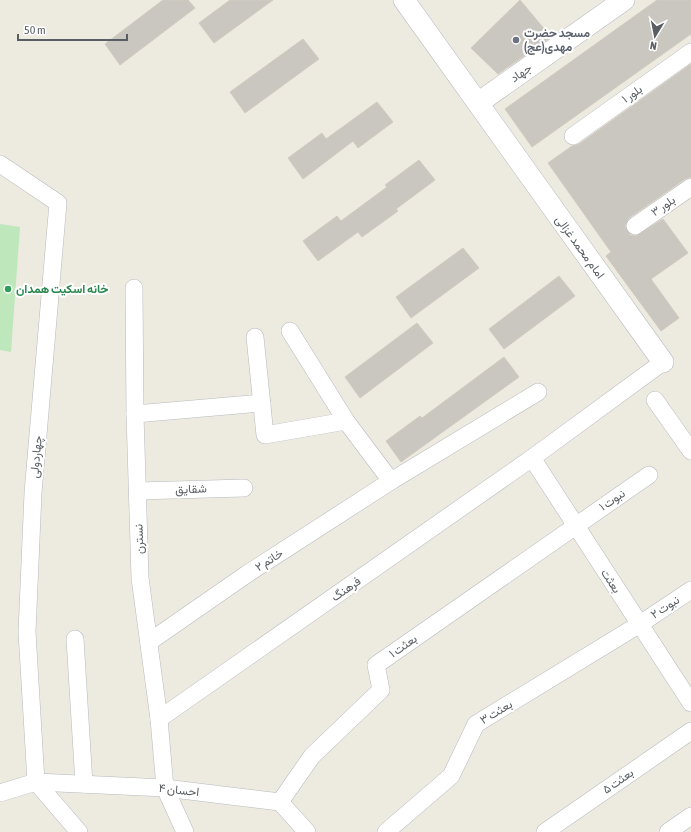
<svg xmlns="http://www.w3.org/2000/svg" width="691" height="832" viewBox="0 0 691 832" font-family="'Asap Condensed',Vazirmatn,sans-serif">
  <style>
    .green { fill: #bee7bb }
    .building { fill: #cac6c0; stroke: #d2cbbf }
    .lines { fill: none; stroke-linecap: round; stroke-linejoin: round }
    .minor-casing { stroke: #b6babe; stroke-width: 18 }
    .tertiary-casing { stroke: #b6babe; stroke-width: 22 }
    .minor { stroke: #fff; stroke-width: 17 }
    .tertiary { stroke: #fff; stroke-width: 21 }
    .worship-dot { fill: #6b7280; stroke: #fff; stroke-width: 1.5 }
    .leisure-dot { fill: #2e9e5b; stroke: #fff; stroke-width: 1.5 }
    .labels { text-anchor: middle; stroke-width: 4; stroke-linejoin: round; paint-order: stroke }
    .worship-label { font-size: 12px; font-weight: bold; fill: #5b616d; stroke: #fff; text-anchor: start }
    .street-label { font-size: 12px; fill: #595e63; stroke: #fff }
    .leisure-label { font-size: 12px; font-weight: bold; fill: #27864d; stroke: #fff; text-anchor: start }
  </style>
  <rect width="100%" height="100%" fill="#edeae0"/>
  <polygon class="green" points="0,224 20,227 11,352 0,350"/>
  <g class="building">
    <polygon points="163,0 188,0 195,8 120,65 105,44"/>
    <polygon points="230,0 273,0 214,43 199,23"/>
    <polygon points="520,0 551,37 498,74 471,48"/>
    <polygon points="657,0 691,0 691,34 532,147 505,109"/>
    <polygon points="303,39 319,59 245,113 230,92"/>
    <polygon points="691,64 691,177 685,179 629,218 625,226 630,235 636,236 663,219 688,253 651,279 679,318 661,331 606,256 611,252 548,163 572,146 579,144"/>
    <polygon points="377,102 393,122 358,148 353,141 303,179 288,158 322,133 326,139"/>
    <polygon points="419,160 435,180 396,209 398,211 362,237 358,232 318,261 303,241 337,216 341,221 387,187 385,185"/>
    <polygon points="463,248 479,268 411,318 396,297"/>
    <polygon points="559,276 575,296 504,349 489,329"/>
    <polygon points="417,323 433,343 360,398 345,377"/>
    <polygon points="504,357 519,377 401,462 386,441 420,416 422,418"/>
  </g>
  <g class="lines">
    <defs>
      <g id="minor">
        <polyline points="573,136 691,52"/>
        <polyline points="0,164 58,203 33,493 27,632 36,782"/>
        <polyline points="635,226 691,187"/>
        <polyline points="134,288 135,414 140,578 159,719 165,788 185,832"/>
        <polyline points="290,331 346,421 391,481 538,392"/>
        <polyline points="255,337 265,435 346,421"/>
        <polyline points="655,400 691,451"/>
        <polyline points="135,414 262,403"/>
        <polyline points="532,458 691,703"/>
        <polyline points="138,491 244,488"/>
        <polyline points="75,639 84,784"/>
        <polyline points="149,642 247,574 391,481"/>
        <polyline points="159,719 532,458 663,362"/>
        <polyline points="36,782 79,832"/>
        <polyline points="0,793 36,782 165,788 280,802 307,832"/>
        <polyline points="280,802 312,756 381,690 376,665 649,475"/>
        <polyline points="386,832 451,776 476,724 640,624 691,590"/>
        <polyline points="545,832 691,731"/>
        <polyline points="668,832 691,816"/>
      </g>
      <g id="tertiary">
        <polyline points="404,0 663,362"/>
        <polyline points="478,103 624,0"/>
      </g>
    </defs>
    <use href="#minor" class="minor-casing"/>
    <use href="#tertiary" class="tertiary-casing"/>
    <use href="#minor" class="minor"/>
    <use href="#tertiary" class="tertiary"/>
  </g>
  <circle class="worship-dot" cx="516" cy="40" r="4"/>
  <circle class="leisure-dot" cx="8" cy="289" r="4"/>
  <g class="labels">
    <g class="worship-label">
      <text x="524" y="37">مسجد حضرت<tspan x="524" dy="14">مهدی(عج)</tspan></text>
    </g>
    <g class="street-label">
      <text transform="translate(521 73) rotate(-35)" y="4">جهاد</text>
      <text transform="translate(632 94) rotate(-35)" y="4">بلور ۱</text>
      <text transform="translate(663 206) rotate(-35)" y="4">بلور ۳</text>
      <text transform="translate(580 247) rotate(54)" y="4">امام محمد غزالی</text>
      <text transform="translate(36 457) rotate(-85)" y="4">چهاردولی</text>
      <text transform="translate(191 489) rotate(-2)" y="4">شقایق</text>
      <text transform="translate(612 500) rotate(-34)" y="4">نبوت ۱</text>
      <text transform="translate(139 539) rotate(-92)" y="4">نسترن</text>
      <text transform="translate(269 560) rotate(-33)" y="4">خاتم ۲</text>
      <text transform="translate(611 581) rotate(57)" y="4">بعثت</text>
      <text transform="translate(346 589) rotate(-35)" y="4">فرهنگ</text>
      <text transform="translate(665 607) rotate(-33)" y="4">نبوت ۲</text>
      <text transform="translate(403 646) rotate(-35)" y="4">بعثت ۱</text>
      <text transform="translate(496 712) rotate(-31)" y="4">بعثت ۳</text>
      <text transform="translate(618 781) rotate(-35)" y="4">بعثت ۵</text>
      <text transform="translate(179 790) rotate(6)" y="4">احسان ۴</text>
    </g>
    <g class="leisure-label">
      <text x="16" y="293">خانه اسكيت همدان</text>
    </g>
  </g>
  <g transform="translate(655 36) rotate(190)" stroke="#ffffff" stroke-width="3" paint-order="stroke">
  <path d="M0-3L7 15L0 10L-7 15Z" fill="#595e63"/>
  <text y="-6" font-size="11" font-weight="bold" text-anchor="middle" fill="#595e63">N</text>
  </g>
  <path d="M18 34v6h109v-6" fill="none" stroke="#595e63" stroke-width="2"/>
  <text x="24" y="34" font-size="12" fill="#595e63" stroke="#ffffff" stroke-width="3" paint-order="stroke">50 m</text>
</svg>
